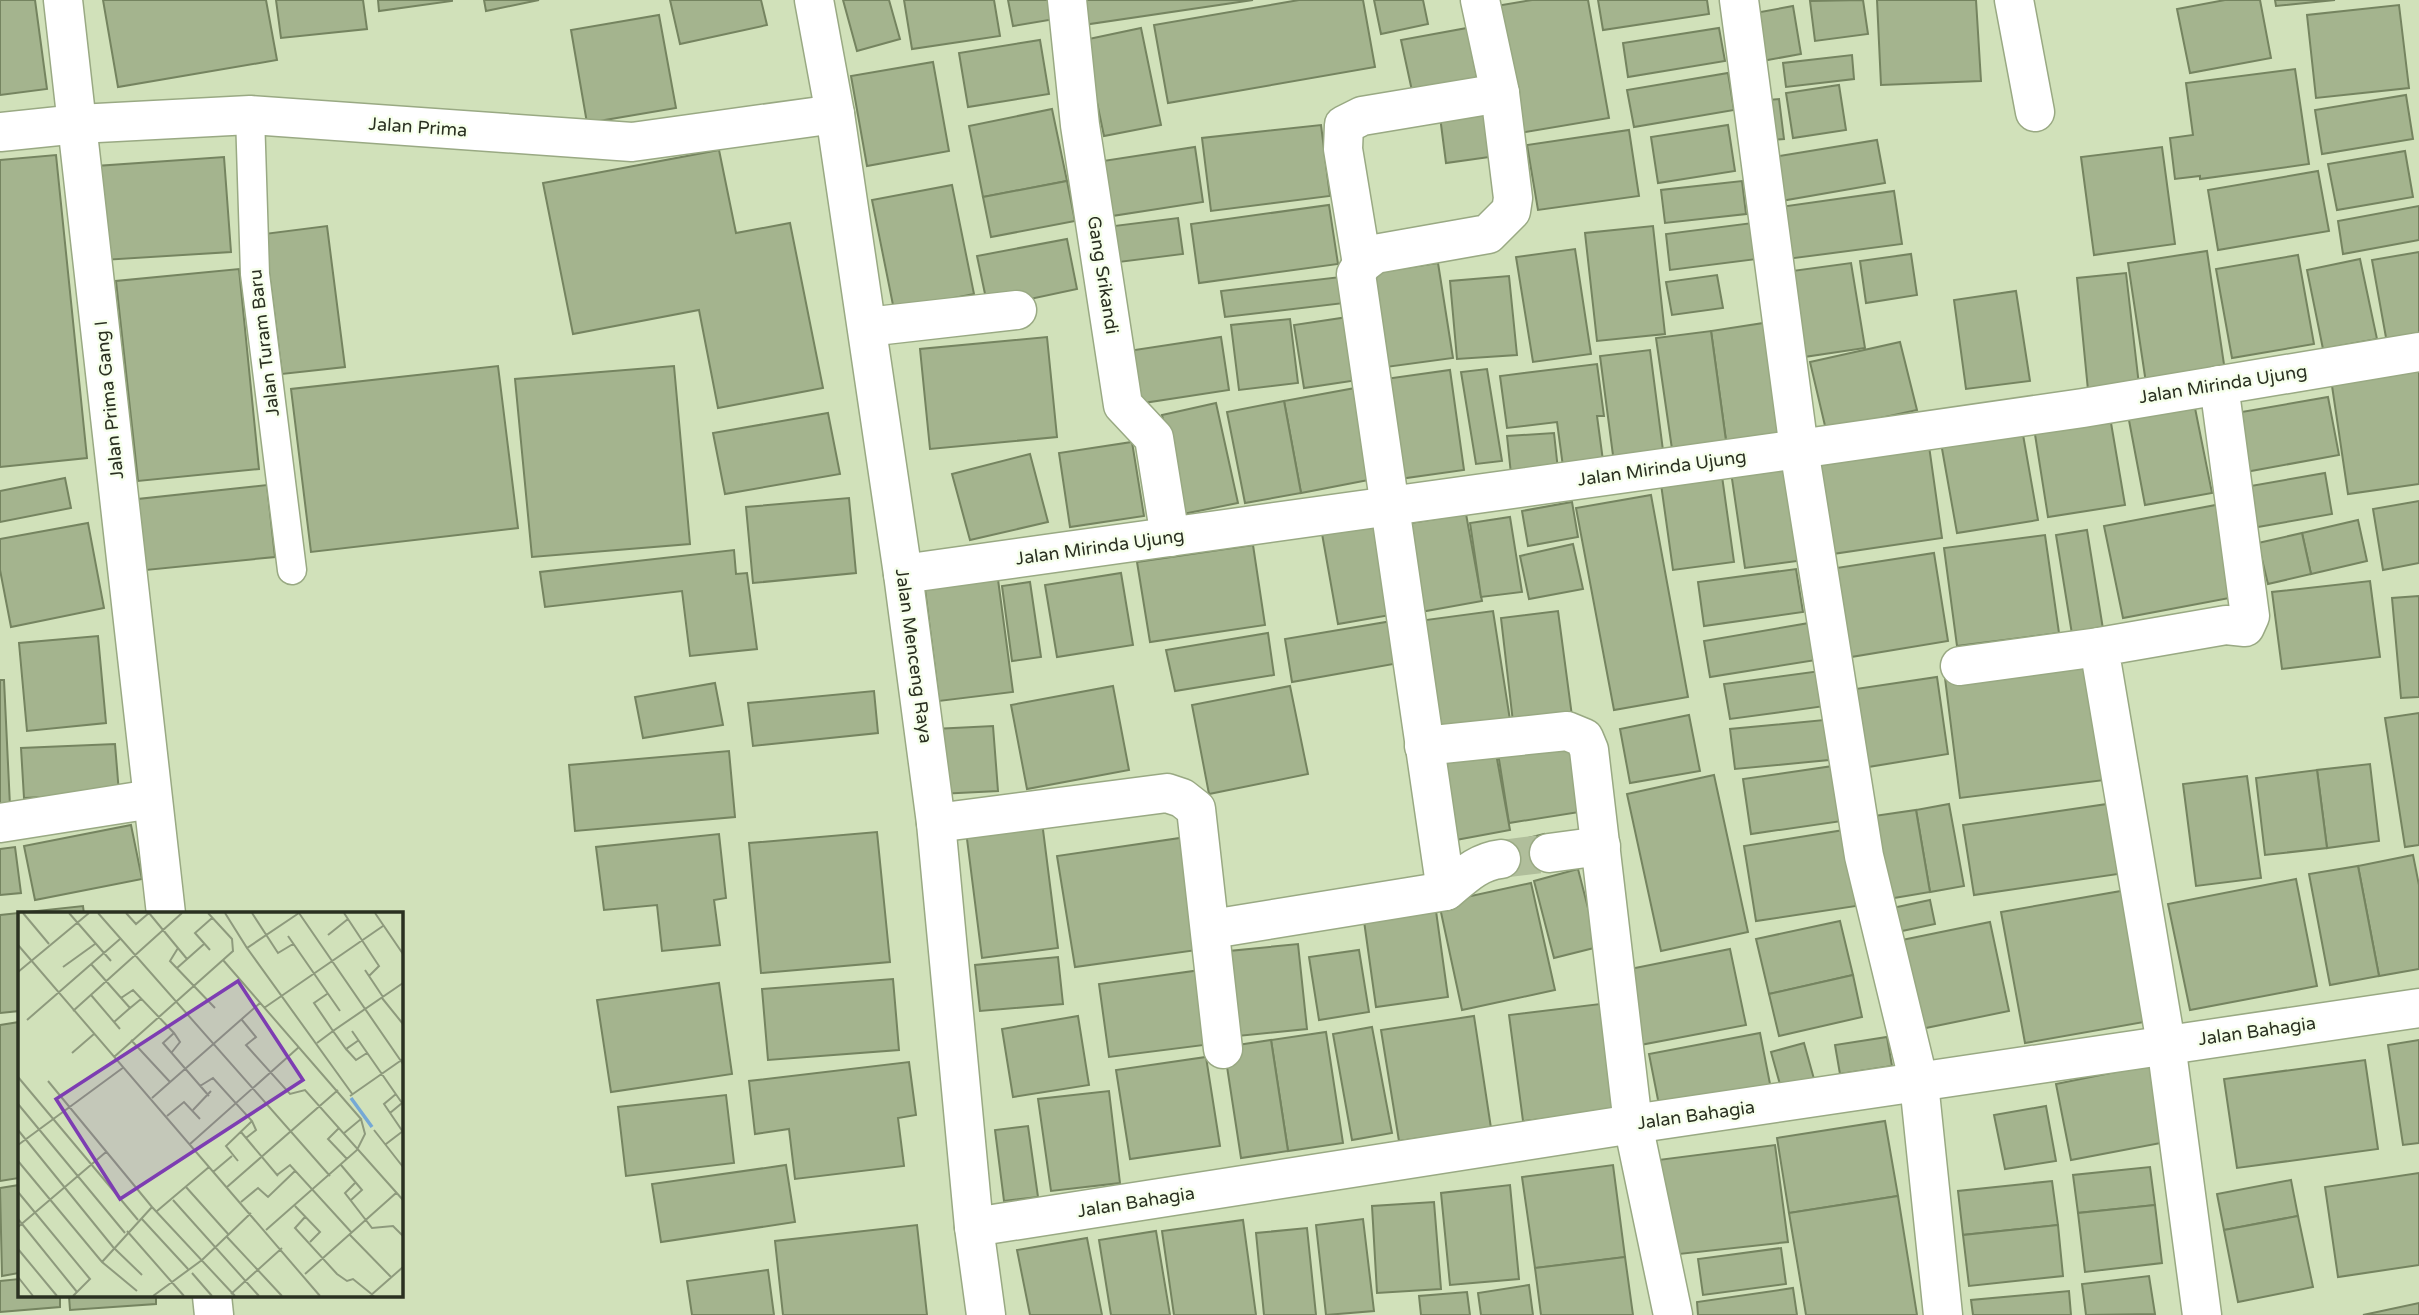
<svg xmlns="http://www.w3.org/2000/svg" width="2419" height="1315" viewBox="0 0 2419 1315" font-family="'Varela Round',sans-serif">
  <style>
    .building { fill: #a4b48e; stroke: #758460; stroke-width: 2 }
    .lines { fill: none; stroke-linecap: round; stroke-linejoin: round }
    .minor-tunnel { stroke: #b0be9b; stroke-width: 38; stroke-dasharray: 38 19; stroke-linecap: butt }
    .service-casing { stroke: #99a983; stroke-width: 31 }
    .minor-casing { stroke: #99a983; stroke-width: 41 }
    .tertiary-casing { stroke: #99a983; stroke-width: 41 }
    .service { stroke: #fff; stroke-width: 28 }
    .minor { stroke: #fff; stroke-width: 38 }
    .tertiary { stroke: #fff; stroke-width: 38 }
    .labels { text-anchor: middle; stroke-width: 5; stroke-linejoin: round; paint-order: stroke }
    .street-label { font-size: 18px; fill: #2a3021; stroke: #f6ffeb }
    .inset-river { fill: none; stroke: #75a8d5; stroke-width: 3.5 }
    .inset-road { fill: none; stroke: #8e9a7d; stroke-width: 2 }
    .view { fill: #7d3db2; fill-opacity: 0.15; stroke: #7d3db2; stroke-width: 3.5 }
    .inset-edge { fill: none; stroke: #2a3021; stroke-width: 3.5 }
  </style>
  <rect width="100%" height="100%" fill="#d1e1ba"/>
  <g class="building">
    <polygon points="0,0 35,0 47,89 0,95"/>
    <polygon points="103,0 266,0 277,60 118,87"/>
    <polygon points="276,0 363,0 367,29 281,38"/>
    <polygon points="378,0 452,0 452,1 379,11"/>
    <polygon points="484,0 539,0 486,11"/>
    <polygon points="670,0 761,0 767,25 680,44"/>
    <polygon points="843,0 889,0 900,39 857,51"/>
    <polygon points="904,0 994,0 1000,36 912,49"/>
    <polygon points="1008,0 1058,0 1061,18 1013,26"/>
    <polygon points="1080,0 1253,0 1083,25"/>
    <polygon points="1299,0 1363,0 1375,67 1168,103 1154,25"/>
    <polygon points="1374,0 1423,0 1428,24 1381,34"/>
    <polygon points="1532,0 1588,0 1609,118 1520,133 1496,6"/>
    <polygon points="1598,0 1707,0 1709,14 1603,30"/>
    <polygon points="1863,0 1868,34 1815,41 1810,1"/>
    <polygon points="1877,0 1976,0 1981,81 1881,85"/>
    <polygon points="2225,0 2260,0 2271,58 2190,73 2177,9"/>
    <polygon points="2275,0 2335,0 2276,6"/>
    <polygon points="2399,5 2409,88 2316,98 2307,15"/>
    <polygon points="1793,6 1801,54 1762,61 1755,13"/>
    <polygon points="659,15 676,108 587,123 571,30"/>
    <polygon points="1141,28 1161,125 1104,136 1084,40"/>
    <polygon points="1467,28 1479,87 1414,100 1401,40"/>
    <polygon points="1719,28 1725,61 1628,77 1623,43"/>
    <polygon points="1040,40 1049,94 968,107 959,53"/>
    <polygon points="1852,55 1854,79 1786,87 1783,63"/>
    <polygon points="933,62 949,151 867,166 851,76"/>
    <polygon points="2295,69 2309,164 2200,179 2200,176 2175,179 2170,138 2193,135 2186,83"/>
    <polygon points="1728,73 1734,110 1634,127 1627,90"/>
    <polygon points="1839,85 1846,130 1793,138 1786,93"/>
    <polygon points="2406,95 2413,139 2322,154 2315,110"/>
    <polygon points="1779,99 1784,139 1761,141 1757,101"/>
    <polygon points="1496,102 1504,155 1446,163 1439,109"/>
    <polygon points="1052,109 1067,181 983,197 969,126"/>
    <polygon points="1321,125 1330,196 1211,211 1202,138"/>
    <polygon points="1728,125 1735,171 1658,183 1651,137"/>
    <polygon points="1629,130 1639,196 1538,210 1527,145"/>
    <polygon points="1877,140 1885,183 1781,201 1773,157"/>
    <polygon points="1195,147 1203,202 1112,216 1103,161"/>
    <polygon points="2162,147 2175,244 2094,255 2081,157"/>
    <polygon points="719,150 736,233 790,223 823,388 718,408 699,310 573,334 543,183"/>
    <polygon points="2405,151 2413,197 2337,210 2328,164"/>
    <polygon points="56,155 87,458 0,467 0,160"/>
    <polygon points="224,157 231,252 103,260 96,166"/>
    <polygon points="2318,171 2329,231 2218,250 2208,190"/>
    <polygon points="1067,181 1075,221 991,237 983,197"/>
    <polygon points="1742,181 1746,214 1665,223 1661,190"/>
    <polygon points="952,185 974,294 894,310 872,200"/>
    <polygon points="1894,191 1902,244 1787,259 1780,207"/>
    <polygon points="1329,205 1338,264 1199,283 1191,224"/>
    <polygon points="2419,206 2419,240 2343,254 2338,221"/>
    <polygon points="1178,218 1183,254 1111,263 1106,227"/>
    <polygon points="1760,222 1765,258 1670,270 1666,234"/>
    <polygon points="327,226 345,367 282,374 264,234"/>
    <polygon points="1653,226 1665,334 1597,341 1585,233"/>
    <polygon points="1067,239 1077,289 988,308 977,256"/>
    <polygon points="1575,249 1591,354 1533,362 1516,257"/>
    <polygon points="2207,251 2225,371 2146,383 2128,263"/>
    <polygon points="2419,252 2419,337 2387,343 2372,260"/>
    <polygon points="1911,254 1917,295 1866,303 1860,261"/>
    <polygon points="2298,255 2314,344 2232,358 2216,269"/>
    <polygon points="2360,259 2377,339 2323,349 2307,270"/>
    <polygon points="1438,263 1453,358 1379,368 1364,274"/>
    <polygon points="1851,263 1865,348 1804,357 1792,271"/>
    <polygon points="239,269 259,469 138,481 116,281"/>
    <polygon points="2126,273 2139,385 2088,390 2077,278"/>
    <polygon points="1717,275 1723,308 1672,315 1666,282"/>
    <polygon points="1349,276 1353,302 1225,317 1221,291"/>
    <polygon points="1509,276 1517,355 1457,359 1450,281"/>
    <polygon points="2016,291 2030,381 1966,389 1954,300"/>
    <polygon points="1348,317 1358,380 1304,388 1294,325"/>
    <polygon points="1290,319 1298,383 1239,390 1231,325"/>
    <polygon points="1770,322 1786,441 1727,448 1711,331"/>
    <polygon points="1711,331 1727,448 1673,456 1656,338"/>
    <polygon points="1047,337 1057,437 930,449 920,349"/>
    <polygon points="1221,337 1229,390 1137,404 1128,351"/>
    <polygon points="1900,342 1917,410 1826,430 1810,362"/>
    <polygon points="1650,350 1664,458 1614,463 1600,356"/>
    <polygon points="1597,364 1604,416 1597,416 1604,468 1564,474 1557,422 1507,428 1500,376"/>
    <polygon points="498,366 518,528 311,552 291,389"/>
    <polygon points="674,366 690,544 532,557 515,379"/>
    <polygon points="2419,366 2419,484 2348,494 2331,379"/>
    <polygon points="1487,369 1502,461 1476,464 1461,372"/>
    <polygon points="1450,370 1464,470 1392,480 1378,380"/>
    <polygon points="1366,386 1384,477 1301,493 1284,401"/>
    <polygon points="2328,397 2339,455 2240,473 2230,414"/>
    <polygon points="1284,401 1301,493 1245,503 1227,412"/>
    <polygon points="1216,403 1238,503 1183,514 1162,415"/>
    <polygon points="2194,403 2212,493 2145,505 2128,415"/>
    <polygon points="828,413 840,474 725,494 713,433"/>
    <polygon points="2110,417 2125,505 2048,517 2034,428"/>
    <polygon points="2022,429 2038,520 1957,533 1941,443"/>
    <polygon points="1554,433 1558,470 1511,474 1507,436"/>
    <polygon points="1928,439 1942,538 1819,556 1803,457"/>
    <polygon points="1132,442 1144,516 1070,527 1059,453"/>
    <polygon points="1030,454 1048,522 970,540 952,474"/>
    <polygon points="1789,457 1805,560 1745,568 1730,465"/>
    <polygon points="1721,469 1734,562 1673,570 1660,477"/>
    <polygon points="2325,473 2332,514 2252,528 2245,487"/>
    <polygon points="65,478 71,508 0,522 0,491"/>
    <polygon points="267,485 275,557 146,570 138,499"/>
    <polygon points="1651,495 1688,697 1614,710 1576,508"/>
    <polygon points="849,498 856,573 753,583 746,507"/>
    <polygon points="2419,501 2419,563 2383,570 2373,509"/>
    <polygon points="1572,502 1578,537 1528,546 1522,511"/>
    <polygon points="2221,504 2240,596 2123,618 2104,526"/>
    <polygon points="1466,514 1482,601 1415,613 1398,525"/>
    <polygon points="1510,517 1522,592 1481,597 1470,523"/>
    <polygon points="1379,519 1396,614 1338,624 1321,528"/>
    <polygon points="2358,520 2367,561 2311,574 2302,533"/>
    <polygon points="88,523 104,608 11,627 0,570 0,539"/>
    <polygon points="2087,530 2103,629 2072,634 2056,535"/>
    <polygon points="2302,533 2311,574 2268,584 2258,543"/>
    <polygon points="2045,535 2059,633 1957,646 1944,548"/>
    <polygon points="1573,544 1583,589 1529,599 1520,556"/>
    <polygon points="1253,545 1265,625 1150,642 1137,562"/>
    <polygon points="734,550 736,574 747,573 757,649 690,656 682,591 545,607 540,572"/>
    <polygon points="1934,553 1948,641 1845,658 1830,569"/>
    <polygon points="1796,569 1803,612 1704,626 1698,582"/>
    <polygon points="997,572 1013,692 939,701 924,582"/>
    <polygon points="1121,573 1133,645 1057,657 1045,585"/>
    <polygon points="2370,581 2380,657 2282,669 2272,592"/>
    <polygon points="1030,582 1041,657 1012,661 1002,586"/>
    <polygon points="2419,596 2419,697 2401,698 2392,598"/>
    <polygon points="1493,611 1510,720 1428,732 1411,622"/>
    <polygon points="1558,611 1572,716 1513,722 1501,618"/>
    <polygon points="1392,621 1399,663 1292,682 1285,639"/>
    <polygon points="1809,623 1816,660 1710,677 1704,641"/>
    <polygon points="1268,633 1274,675 1175,691 1166,650"/>
    <polygon points="98,636 106,723 27,731 19,643"/>
    <polygon points="2098,659 2113,779 1960,798 1945,678"/>
    <polygon points="1820,671 1825,706 1730,719 1724,684"/>
    <polygon points="1937,677 1948,754 1862,768 1849,690"/>
    <polygon points="0,680 4,680 10,806 0,807"/>
    <polygon points="715,683 723,725 643,738 635,697"/>
    <polygon points="1113,686 1129,770 1027,789 1011,705"/>
    <polygon points="1290,686 1308,774 1209,794 1192,705"/>
    <polygon points="874,691 878,733 753,746 748,703"/>
    <polygon points="2419,713 2419,845 2405,847 2385,718"/>
    <polygon points="1689,715 1700,771 1630,783 1620,729"/>
    <polygon points="1824,720 1829,760 1735,769 1730,729"/>
    <polygon points="993,726 998,791 939,794 934,729"/>
    <polygon points="1581,741 1592,810 1509,823 1498,753"/>
    <polygon points="115,744 119,793 24,798 21,748"/>
    <polygon points="1495,748 1510,830 1445,842 1430,760"/>
    <polygon points="729,751 735,817 575,831 569,765"/>
    <polygon points="2370,764 2379,841 2327,848 2317,770"/>
    <polygon points="1833,766 1842,821 1751,834 1743,779"/>
    <polygon points="2317,770 2327,848 2265,855 2256,778"/>
    <polygon points="1714,775 1748,932 1661,951 1627,794"/>
    <polygon points="2247,776 2261,878 2196,886 2183,784"/>
    <polygon points="2114,803 2125,873 1974,895 1963,825"/>
    <polygon points="1949,804 1964,886 1930,892 1916,810"/>
    <polygon points="1916,810 1930,892 1882,900 1867,817"/>
    <polygon points="1041,814 1058,948 982,958 965,823"/>
    <polygon points="131,825 142,879 35,900 24,846"/>
    <polygon points="1844,830 1856,906 1756,921 1744,846"/>
    <polygon points="877,832 890,962 761,973 749,843"/>
    <polygon points="719,834 726,898 714,900 720,945 662,951 657,905 604,910 596,847"/>
    <polygon points="1544,834 1552,866 1505,876 1497,846"/>
    <polygon points="1180,838 1197,950 1075,967 1057,856"/>
    <polygon points="15,847 21,893 0,895 0,849"/>
    <polygon points="2413,855 2419,885 2419,969 2379,976 2358,866"/>
    <polygon points="2358,866 2379,976 2330,985 2309,874"/>
    <polygon points="1578,869 1598,947 1554,958 1534,881"/>
    <polygon points="2296,879 2317,986 2190,1010 2168,904"/>
    <polygon points="1531,883 1555,990 1462,1010 1439,903"/>
    <polygon points="2121,891 2144,1022 2025,1043 2001,912"/>
    <polygon points="1930,900 1935,924 1888,934 1883,910"/>
    <polygon points="83,906 84,914 19,914 19,1011 0,1013 0,915"/>
    <polygon points="1436,911 1448,997 1376,1007 1364,921"/>
    <polygon points="1840,921 1853,975 1769,994 1756,939"/>
    <polygon points="1990,922 2009,1011 1916,1030 1897,941"/>
    <polygon points="1298,944 1307,1029 1228,1037 1219,952"/>
    <polygon points="1730,949 1746,1025 1635,1046 1620,971"/>
    <polygon points="1359,950 1369,1012 1319,1020 1309,957"/>
    <polygon points="1058,957 1063,1004 980,1011 975,965"/>
    <polygon points="1201,970 1212,1044 1109,1057 1099,984"/>
    <polygon points="1853,975 1862,1017 1779,1036 1769,994"/>
    <polygon points="893,979 899,1050 768,1060 762,989"/>
    <polygon points="719,983 732,1074 611,1092 597,1000"/>
    <polygon points="1600,1004 1613,1111 1523,1121 1509,1015"/>
    <polygon points="1078,1016 1089,1085 1013,1097 1002,1029"/>
    <polygon points="1474,1016 1491,1128 1399,1141 1381,1030"/>
    <polygon points="19,1022 19,1178 0,1181 0,1025"/>
    <polygon points="1372,1027 1392,1133 1352,1140 1333,1034"/>
    <polygon points="1326,1032 1343,1143 1288,1151 1271,1040"/>
    <polygon points="1760,1033 1771,1089 1660,1110 1649,1054"/>
    <polygon points="1887,1037 1892,1066 1840,1074 1835,1045"/>
    <polygon points="1271,1040 1288,1151 1241,1158 1224,1047"/>
    <polygon points="2419,1040 2419,1143 2403,1145 2388,1045"/>
    <polygon points="1804,1043 1814,1079 1781,1088 1771,1052"/>
    <polygon points="1206,1057 1220,1146 1130,1159 1116,1070"/>
    <polygon points="2365,1060 2378,1149 2237,1168 2224,1079"/>
    <polygon points="909,1062 916,1115 898,1118 904,1166 795,1179 789,1129 755,1134 749,1081"/>
    <polygon points="2150,1065 2166,1142 2071,1160 2056,1084"/>
    <polygon points="1109,1091 1120,1183 1051,1191 1038,1099"/>
    <polygon points="726,1095 734,1163 626,1176 618,1107"/>
    <polygon points="2046,1106 2056,1161 2005,1169 1994,1115"/>
    <polygon points="1885,1121 1898,1196 1789,1213 1777,1138"/>
    <polygon points="1028,1126 1038,1197 1004,1201 995,1130"/>
    <polygon points="1775,1145 1788,1242 1670,1255 1658,1160"/>
    <polygon points="786,1165 795,1222 661,1242 652,1184"/>
    <polygon points="1613,1165 1625,1257 1535,1268 1522,1177"/>
    <polygon points="2150,1167 2155,1205 2078,1213 2073,1175"/>
    <polygon points="2419,1173 2419,1265 2338,1277 2325,1187"/>
    <polygon points="2291,1180 2298,1216 2224,1230 2217,1194"/>
    <polygon points="2052,1181 2058,1225 1963,1235 1958,1191"/>
    <polygon points="19,1185 19,1273 2,1276 0,1188"/>
    <polygon points="1510,1185 1519,1279 1450,1285 1441,1193"/>
    <polygon points="1898,1196 1917,1315 1806,1315 1789,1213"/>
    <polygon points="1434,1202 1441,1289 1377,1293 1372,1206"/>
    <polygon points="2155,1205 2162,1263 2085,1272 2078,1213"/>
    <polygon points="2298,1216 2313,1287 2238,1302 2224,1230"/>
    <polygon points="1363,1219 1374,1311 1326,1315 1316,1225"/>
    <polygon points="1243,1220 1256,1315 1174,1315 1162,1231"/>
    <polygon points="917,1225 927,1315 783,1315 775,1241"/>
    <polygon points="2058,1225 2063,1276 1969,1286 1963,1235"/>
    <polygon points="1307,1228 1316,1315 1264,1315 1256,1233"/>
    <polygon points="1156,1231 1170,1315 1111,1315 1099,1240"/>
    <polygon points="1087,1238 1102,1315 1030,1315 1017,1250"/>
    <polygon points="1781,1248 1786,1284 1703,1295 1698,1259"/>
    <polygon points="1625,1257 1633,1315 1541,1315 1535,1268"/>
    <polygon points="768,1270 774,1315 692,1315 687,1281"/>
    <polygon points="2149,1276 2155,1314 2086,1315 2082,1284"/>
    <polygon points="19,1279 19,1296 60,1296 60,1307 0,1312 0,1281"/>
    <polygon points="1529,1285 1533,1315 1481,1315 1478,1293"/>
    <polygon points="1793,1288 1797,1315 1698,1315 1697,1302"/>
    <polygon points="2069,1291 2071,1315 1973,1315 1971,1300"/>
    <polygon points="1467,1292 1470,1315 1421,1315 1419,1296"/>
    <polygon points="69,1296 156,1296 156,1304 70,1310"/>
    <polygon points="2419,1303 2419,1315 2363,1315"/>
  </g>
  <g class="lines">
    <polyline class="minor-tunnel" points="1501,859 1549,853"/>
    <defs>
      <polyline id="service" points="250,115 255,274 292,570"/>
      <g id="minor">
        <polyline points="63,0 166,914"/>
        <polyline points="1067,0 1080,125 1123,405 1154,438 1170,537"/>
        <polyline points="1739,0 1799,449 1864,856 1919,1083 1943,1315"/>
        <polyline points="2014,0 2035,112"/>
        <polyline points="0,132 78,124 250,115 632,142 835,114"/>
        <polyline points="1362,264 1343,149 1344,125 1362,116 1500,93"/>
        <polyline points="867,327 1017,310"/>
        <polyline points="903,574 1799,449 2083,408 2419,352"/>
        <polyline points="1960,666 2099,647"/>
        <polyline points="1424,746 1567,731 1584,738 1589,750 1633,1124 1673,1315"/>
        <polyline points="0,823 152,799"/>
        <polyline points="936,823 1167,793 1182,798 1196,809 1223,1049"/>
        <polyline points="1549,853 1601,846"/>
        <polyline points="1446,891 1356,274 1362,264 1375,254 1488,234 1511,211 1513,198 1500,93 1480,0"/>
        <path d="M1212,929L1446,891C1464,876 1477,862 1501,859"/>
        <polyline points="974,1227 1633,1124 2419,1008"/>
        <polyline points="212,1296 214,1315"/>
        <polyline points="2202,1315 2166,1044 2099,647 2226,625 2245,627 2250,616 2219,385"/>
      </g>
      <polyline id="tertiary" points="814,0 835,114 903,574 936,823 974,1227 986,1315"/>
    </defs>
    <use href="#service" class="service-casing"/>
    <use href="#minor" class="minor-casing"/>
    <use href="#tertiary" class="tertiary-casing"/>
    <use href="#service" class="service"/>
    <use href="#minor" class="minor"/>
    <use href="#tertiary" class="tertiary"/>
  </g>
  <g class="labels">
    <g class="street-label">
      <text transform="translate(418 127) rotate(4)" y="6">Jalan Prima</text>
      <text transform="translate(1103 275) rotate(81)" y="6">Gang Srikandi</text>
      <text transform="translate(264 343) rotate(-97)" y="6">Jalan Turam Baru</text>
      <text transform="translate(2223 384) rotate(-9)" y="6">Jalan Mirinda Ujung</text>
      <text transform="translate(109 400) rotate(-96)" y="6">Jalan Prima Gang I</text>
      <text transform="translate(1662 468) rotate(-8)" y="6">Jalan Mirinda Ujung</text>
      <text transform="translate(1100 547) rotate(-8)" y="6">Jalan Mirinda Ujung</text>
      <text transform="translate(914 656) rotate(82)" y="6">Jalan Menceng Raya</text>
      <text transform="translate(2257 1031) rotate(-8)" y="6">Jalan Bahagia</text>
      <text transform="translate(1696 1115) rotate(-8)" y="6">Jalan Bahagia</text>
      <text transform="translate(1136 1202) rotate(-9)" y="6">Jalan Bahagia</text>
    </g>
  </g>
  <g transform="translate(18 912)">
    <rect width="385" height="385" fill="#d1e1ba"/>
    <path class="inset-river" d="M333,186L354,215"/>
    <path class="inset-road" d="M5,1L31,32M51,1L93,49M80,1L312,264M108,1L118,12L131,1M131,1L169,47M207,1L229,36L281,1M234,1L260,41L275,32M281,1L385,152M326,1L361,54L351,64M357,1L385,42M310,23L330,7M270,24L322,99M0,33L302,384M160,36L152,49L197,96M229,36L335,183M192,38L177,21L194,6M205,48L343,207L325,222M73,52L112,96L123,87M45,55L77,32M159,56L186,32M347,58L365,85M0,60L71,1M73,83L102,117M103,86L115,78L156,121L162,130L154,140M364,86L385,112M246,96L365,14M55,99L164,1M9,108L102,27M224,108L238,125L228,133L272,182L287,178L385,288M96,110L112,96M334,119L384,191L372,201M156,121L145,131L191,184M113,128L152,170M341,128L328,137L315,119L385,71M299,131L315,119L296,91L309,82M328,137L338,148L349,141M54,141L76,122M96,145L215,39L214,27L190,1M0,165L120,308M30,169L134,295L217,384M182,174L195,166L234,209L238,218L228,226M378,182L366,192L385,220M332,184L385,147M134,186L242,91M0,192L107,321M175,198L193,179M149,204L166,190L182,207M321,216L310,227L329,247M0,218L95,335L124,363M356,218L385,255M223,220L260,264M172,232L281,135M368,232L385,219M0,233L106,155M0,249L84,350L119,379M220,249L208,234L234,209M323,253L344,278L333,288M195,260L214,244M259,263L272,253L334,321M338,270L327,281L354,316L375,314L385,324M168,275L211,323M209,275L320,178M0,280L72,367L55,384M155,288L241,384M223,290L240,276L250,285L277,259M277,294L302,320L292,330M139,299L191,255M287,305L277,316L319,362L329,369L335,367L356,384M123,306L170,357M0,307L59,380M0,315L88,240M248,318L339,238L347,222L343,207M109,319L166,384M332,323L373,365M209,325L264,384M0,337L39,384M84,350L134,295M174,361L194,384M287,362L378,281M0,365L15,384M213,382L264,336M135,384L184,348L233,301M352,384L385,355"/>
    <path class="view" d="M220,69L285,168L102,287L38,187Z"/>
    <rect width="385" height="385" class="inset-edge"/>
  </g>
</svg>
